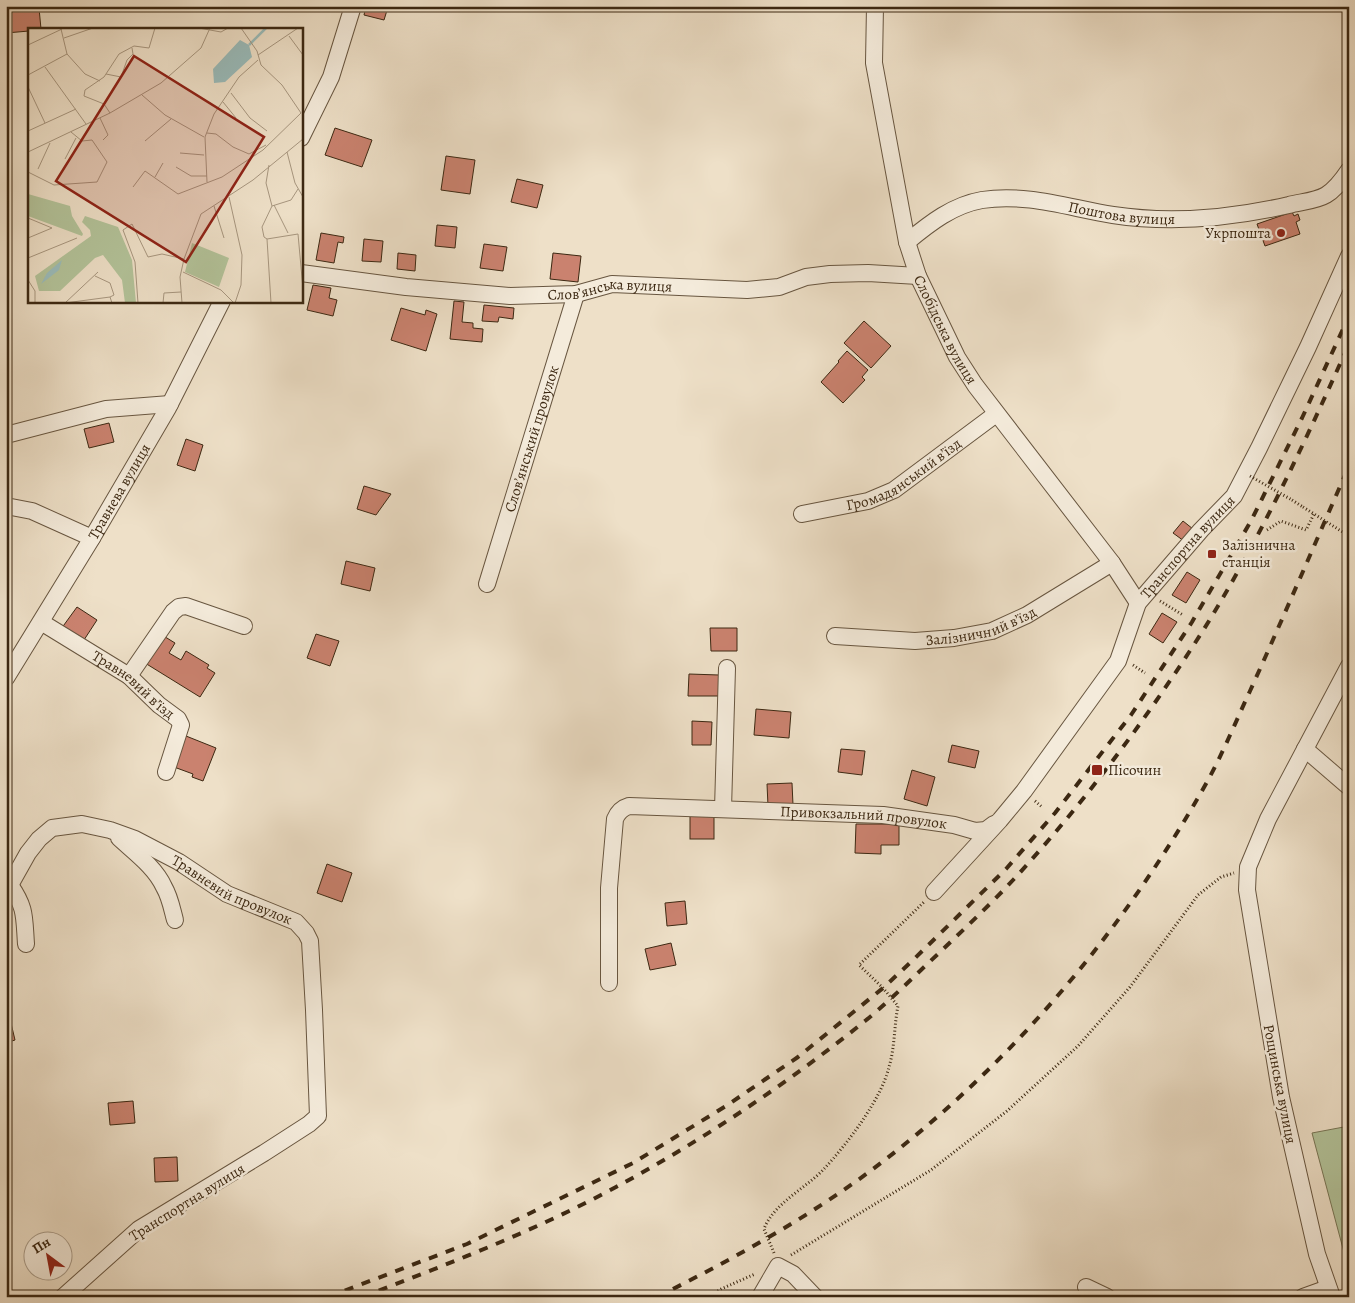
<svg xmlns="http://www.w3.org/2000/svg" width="1355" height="1303" viewBox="0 0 1355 1303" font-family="Alegreya,serif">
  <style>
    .green { fill: #b3c39a; stroke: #787656 }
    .building { fill: #ca826f; stroke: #3c2812 }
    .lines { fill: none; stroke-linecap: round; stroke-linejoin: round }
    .minor-casing { stroke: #685640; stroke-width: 18 }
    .path { stroke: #3c2812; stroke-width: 3; stroke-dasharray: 1 2.5; stroke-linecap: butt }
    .minor { stroke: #f4ebdb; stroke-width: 16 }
    .rail { stroke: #3c2812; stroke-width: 4; stroke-dasharray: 9 9; stroke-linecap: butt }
    .path-bridge { stroke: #3c2812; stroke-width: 3; stroke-dasharray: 1 2.5; stroke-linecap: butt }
    .poi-dot { fill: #8f2418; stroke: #f4ebdb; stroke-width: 2 }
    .labels { text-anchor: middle; stroke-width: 5; stroke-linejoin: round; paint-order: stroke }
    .street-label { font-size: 15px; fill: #3c2812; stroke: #f4ebdb }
    .poi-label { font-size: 15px; fill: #3c2812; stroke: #f4ebdb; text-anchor: start }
    .inset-river { fill: none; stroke: #9abcbb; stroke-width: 2.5 }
    .inset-road { fill: none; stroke: #a7967f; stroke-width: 1 }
    .view { fill: #8f2418; fill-opacity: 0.15; stroke: #8f2418; stroke-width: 2.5 }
    .inset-edge { fill: none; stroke: #3c2812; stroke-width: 2.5 }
  </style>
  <rect width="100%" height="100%" fill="#eee0c8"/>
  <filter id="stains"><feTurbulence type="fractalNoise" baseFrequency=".004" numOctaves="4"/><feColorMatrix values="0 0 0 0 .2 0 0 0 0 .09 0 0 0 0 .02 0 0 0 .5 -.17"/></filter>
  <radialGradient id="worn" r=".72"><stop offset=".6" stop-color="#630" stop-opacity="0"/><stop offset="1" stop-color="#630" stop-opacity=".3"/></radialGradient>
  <polygon class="green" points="1349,1126 1349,1271 1312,1133"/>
  <g class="building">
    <polygon points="366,6 388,7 384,20 364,15"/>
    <polygon points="39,8 41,29 29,29 29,31 6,33 6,11"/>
    <polygon points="6,33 8,33 10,44 6,45"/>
    <polygon points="335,128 372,140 362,167 325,155"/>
    <polygon points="446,156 475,160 470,194 441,190"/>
    <polygon points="517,179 543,185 537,208 511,202"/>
    <polygon points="1292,212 1294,216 1298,214 1300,220 1296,222 1300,234 1265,246 1257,224"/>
    <polygon points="437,225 457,227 455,248 435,246"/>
    <polygon points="321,233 344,237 343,243 338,242 334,263 316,260"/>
    <polygon points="364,239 383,241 381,262 362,261"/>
    <polygon points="484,244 507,247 503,271 480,268"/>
    <polygon points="398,253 416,255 415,271 397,269"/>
    <polygon points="553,253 581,256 578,282 550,279"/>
    <polygon points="313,285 331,288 329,298 337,300 333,316 307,310"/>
    <polygon points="454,301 464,302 462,322 473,323 473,328 483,329 482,342 450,339"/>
    <polygon points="484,305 514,308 513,319 499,317 498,322 482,321"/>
    <polygon points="401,308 425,315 426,310 437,314 426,351 391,340"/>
    <polygon points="864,321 891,346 871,368 844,343"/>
    <polygon points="847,351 868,370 862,377 865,380 843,403 821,382 839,362 838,361"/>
    <polygon points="109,423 114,442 89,448 84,429"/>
    <polygon points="186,439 203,445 195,471 177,465"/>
    <polygon points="364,486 391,494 376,515 357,509"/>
    <polygon points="1183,521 1193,529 1184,541 1173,533"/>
    <polygon points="346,561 375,568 370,591 341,584"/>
    <polygon points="1187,572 1200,580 1186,603 1172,595"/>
    <polygon points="77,607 97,620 82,643 61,629"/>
    <polygon points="1162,613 1177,622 1163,643 1149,634"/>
    <polygon points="710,628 737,628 737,651 711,651"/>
    <polygon points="316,634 339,641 330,666 307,658"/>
    <polygon points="162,635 175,643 169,653 181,660 186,651 209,665 207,668 215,673 200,697 145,663"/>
    <polygon points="689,674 719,675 719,696 688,696"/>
    <polygon points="756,709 791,712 789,738 754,735"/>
    <polygon points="692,721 712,722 711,745 692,745"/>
    <polygon points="186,736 216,748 203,781 192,777 193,774 174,767"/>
    <polygon points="952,745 979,751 975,768 948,762"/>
    <polygon points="841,749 865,751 862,775 838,772"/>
    <polygon points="912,770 935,777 927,806 904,799"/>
    <polygon points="792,783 793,805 768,806 767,784"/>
    <rect x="690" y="816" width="24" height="23"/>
    <polygon points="856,824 899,824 899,845 881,845 881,854 855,853"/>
    <polygon points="327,864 352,873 342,902 317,893"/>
    <polygon points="685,901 687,924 667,926 665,903"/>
    <polygon points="671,943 676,965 650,970 645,949"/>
    <polygon points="10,1019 15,1040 6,1043 6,1020"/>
    <polygon points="133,1101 135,1123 110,1125 108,1103"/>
    <polygon points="177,1157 178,1181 155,1182 154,1158"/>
  </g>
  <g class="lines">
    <defs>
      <g id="minor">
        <path id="s1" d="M875,6L874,63L907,242L918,276L957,357L975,385L1112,563L1138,603"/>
        <polyline points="301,138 331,77 353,6"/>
        <path id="s2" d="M907,242C930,223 953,205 982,200C1027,193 1069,208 1113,215C1172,224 1232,218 1289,205C1300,202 1316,201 1326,195C1336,189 1343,179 1349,170"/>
        <path id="s3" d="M301,273L406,287L510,296L576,294L612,284L747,290L779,287L806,277L830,274L868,273L918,276"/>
        <polyline points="6,435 106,409 170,404"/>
        <polyline points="6,506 32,511 92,538"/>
        <path id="s4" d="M802,514L868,501L894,490L996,414"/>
        <path id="s5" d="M487,584L576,294"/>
        <path id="s6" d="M41,622L129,676L159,705L178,719L181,725L166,772"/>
        <path id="s7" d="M835,636L915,641L954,638L992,631L1027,615L1112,563"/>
        <polyline points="129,676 173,612 179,607 186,606 244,626"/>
        <path id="s8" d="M6,678L92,538L168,408L222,301"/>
        <polyline points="1305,749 1349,787"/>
        <polyline points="723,809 727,668"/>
        <path d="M119,838C134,852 155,867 164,887C170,897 172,909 175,920"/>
        <path id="s9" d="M6,885H10L28,853L39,839L52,828L82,824L110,830L135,839L179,862L227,894L296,922L306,933L310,941L314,1010L318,1116L309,1124L264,1153L139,1229L63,1297"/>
        <path d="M10,885C26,908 24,916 26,944"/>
        <path id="s10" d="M934,892L1000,820L1024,791L1118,661L1138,603L1201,530L1234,496L1259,448L1308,347L1349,256"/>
        <path id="s11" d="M609,983V888L615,819C618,812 622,808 629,806L883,815L954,825L975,831L986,830L994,824"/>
        <polyline points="1086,1287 1107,1297"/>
        <polyline points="760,1297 778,1266 793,1274 815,1297"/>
        <polyline points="1303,1297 1328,1288"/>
        <polyline points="1332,1297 1317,1254 1281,1097 1247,890 1248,867 1268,819 1349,666"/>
      </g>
    </defs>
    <use href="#minor" class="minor-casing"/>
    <g class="path">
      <polyline points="1292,500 1303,507"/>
      <polyline points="1267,530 1281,521 1306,530 1314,514"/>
      <polyline points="1160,601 1183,615"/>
      <polyline points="1133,665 1145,673"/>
      <polyline points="1035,801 1042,807"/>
      <path d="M774,1253L764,1229C773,1204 806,1188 824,1169C847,1144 881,1100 889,1067C895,1047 894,1026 898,1006L883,988L859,965L924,902"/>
      <polyline points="791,1255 931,1170 1007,1111 1078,1046 1130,987 1198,895 1221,877 1234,873"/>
      <polyline points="709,1297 721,1289 755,1274"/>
    </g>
    <use href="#minor" class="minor"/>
    <g class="rail">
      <polyline points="328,1297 467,1244 633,1163 726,1106 798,1057 883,988 911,962 1006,869 1055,813 1131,715 1192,622 1251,521 1302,418 1349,316"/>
      <path d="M362,1297C448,1264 535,1231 616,1187C703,1140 788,1083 865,1021C891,1000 914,976 938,954C964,929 990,905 1014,879C1085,802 1148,717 1204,629C1260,539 1305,442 1349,344"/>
      <path d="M657,1297C731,1260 806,1219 873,1169C1011,1065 1122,933 1207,782C1223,753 1236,721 1250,691C1284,616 1316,541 1349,466"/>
    </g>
    <g class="path-bridge">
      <polyline points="1250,476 1292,500"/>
      <polyline points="1303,507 1349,536"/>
    </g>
  </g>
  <g class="poi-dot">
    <circle cx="1281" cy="233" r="5"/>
    <rect x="1207" y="549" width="10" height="10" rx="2.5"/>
    <rect x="1091" y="764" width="12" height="12" rx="2.5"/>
  </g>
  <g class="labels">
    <g class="street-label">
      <text dy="5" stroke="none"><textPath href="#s2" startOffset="228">Поштова вулиця</textPath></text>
      <text dy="5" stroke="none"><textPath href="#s3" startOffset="311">Слов’янська вулиця</textPath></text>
      <text dy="5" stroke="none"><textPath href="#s1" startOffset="335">Слобідська вулиця</textPath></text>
      <text dy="5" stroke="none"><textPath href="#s5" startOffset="152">Слов’янський провулок</textPath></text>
      <text dy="5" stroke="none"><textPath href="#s4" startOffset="111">Громадянський в’їзд</textPath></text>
      <text dy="5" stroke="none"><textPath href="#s8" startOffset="218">Травнева вулиця</textPath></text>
      <text dy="5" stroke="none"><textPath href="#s10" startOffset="432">Транспортна вулиця</textPath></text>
      <text dy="5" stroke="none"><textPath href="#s7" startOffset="148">Залізничний в’їзд</textPath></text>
      <text dy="5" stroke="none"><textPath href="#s6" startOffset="112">Травневий в’їзд</textPath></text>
      <text dy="5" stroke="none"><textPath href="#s11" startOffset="419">Привокзальний провулок</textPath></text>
      <text dy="5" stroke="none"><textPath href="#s9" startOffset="271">Травневий провулок</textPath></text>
      <text transform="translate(1280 1084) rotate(79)" y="5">Рощинська вулиця</text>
      <text transform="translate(187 1202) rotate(-32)" y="5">Транспортна вулиця</text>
    </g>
    <g class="poi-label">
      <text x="1271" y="238" text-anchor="end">Укрпошта</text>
      <text x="1222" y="550">Залізнична<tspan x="1222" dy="17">станція</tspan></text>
      <text x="1108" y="775">Пісочин</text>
    </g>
  </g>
  <g transform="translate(28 28)">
    <rect width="275" height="275" fill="#eee0c8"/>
    <path d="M0,166L42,178L44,188L55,206L54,208L0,188ZM57,188L90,199L104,232L108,275H97L94,252L75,227L67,230L32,263H11L7,248L63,208L62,202L54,194ZM164,215L201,230L191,259L157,244Z" fill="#b3c39a"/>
    <path d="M212,12L221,17L224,29L197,54L186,55L185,41ZM34,232L31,242L13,256L19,245Z" fill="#9abcbb"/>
    <path class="inset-river" d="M221,17L238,0"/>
    <path class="inset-road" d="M171,0L193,4L200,0M213,0L229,23L233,37L254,57L273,85M33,1L39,26M261,8L275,27M36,10L65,0M0,17L34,1M39,26L57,46L72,53M230,27L270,0M17,39L58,96M78,46L93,49L99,32L105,26L104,20M0,47L39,26M0,59L17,95M203,65L222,90L239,103M114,67L137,87L176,109M195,74L208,90M82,85L76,76L56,68L57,62L76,49L91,26L106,18L121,20L127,0M72,90L80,107L75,112M0,103L48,81M179,105L188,106L205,119L221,126L238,117M117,113L143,91M0,124L82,85L133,55L173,20L182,0M259,124L267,155L275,169M152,125L176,127M37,131L48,110M241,137L238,155L244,178L234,199L236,209L239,211L243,275M148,139L163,148H179M10,141L22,115M0,144L26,157L69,154L79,134L64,112L54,113L43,104M127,149L135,135M179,154L177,109L186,86L211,49L230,32M105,159L117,143L150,166L194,149L235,122L273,85M201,169L214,227L213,257L207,275M246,177L260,205M186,178L196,210M244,178L263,172L270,161M0,190L24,200L0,210M239,211L270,206L275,261M0,230L49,210M155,244L193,262L206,275M67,248L82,255L86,267L82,269M0,252L7,263V275M37,275L82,269L84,275M37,275L70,244M110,275L107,234L95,202L104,196L120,229L134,226L156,231M135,275L136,265L153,264M154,275L152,249L156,231L173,186L225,152L275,111"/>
    <path class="view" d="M106,28L236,109L158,234L28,153Z"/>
    <rect width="275" height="275" class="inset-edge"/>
  </g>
  <rect width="1355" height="1303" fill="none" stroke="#eee0c8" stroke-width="25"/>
  <rect x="8" y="8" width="1340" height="1288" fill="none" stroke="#3c2812" stroke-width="2.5"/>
  <rect x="12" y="12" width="1330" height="1278" fill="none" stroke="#3c2812"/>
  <g transform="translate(48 1256) rotate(328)"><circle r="24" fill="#f4ebdb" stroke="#aa9d8b"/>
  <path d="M0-4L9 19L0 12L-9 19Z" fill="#8f2418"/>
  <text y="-8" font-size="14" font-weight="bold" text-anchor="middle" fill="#3c2812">Пн</text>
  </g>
  <rect width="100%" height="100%" filter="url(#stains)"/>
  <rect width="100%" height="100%" fill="url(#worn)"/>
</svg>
